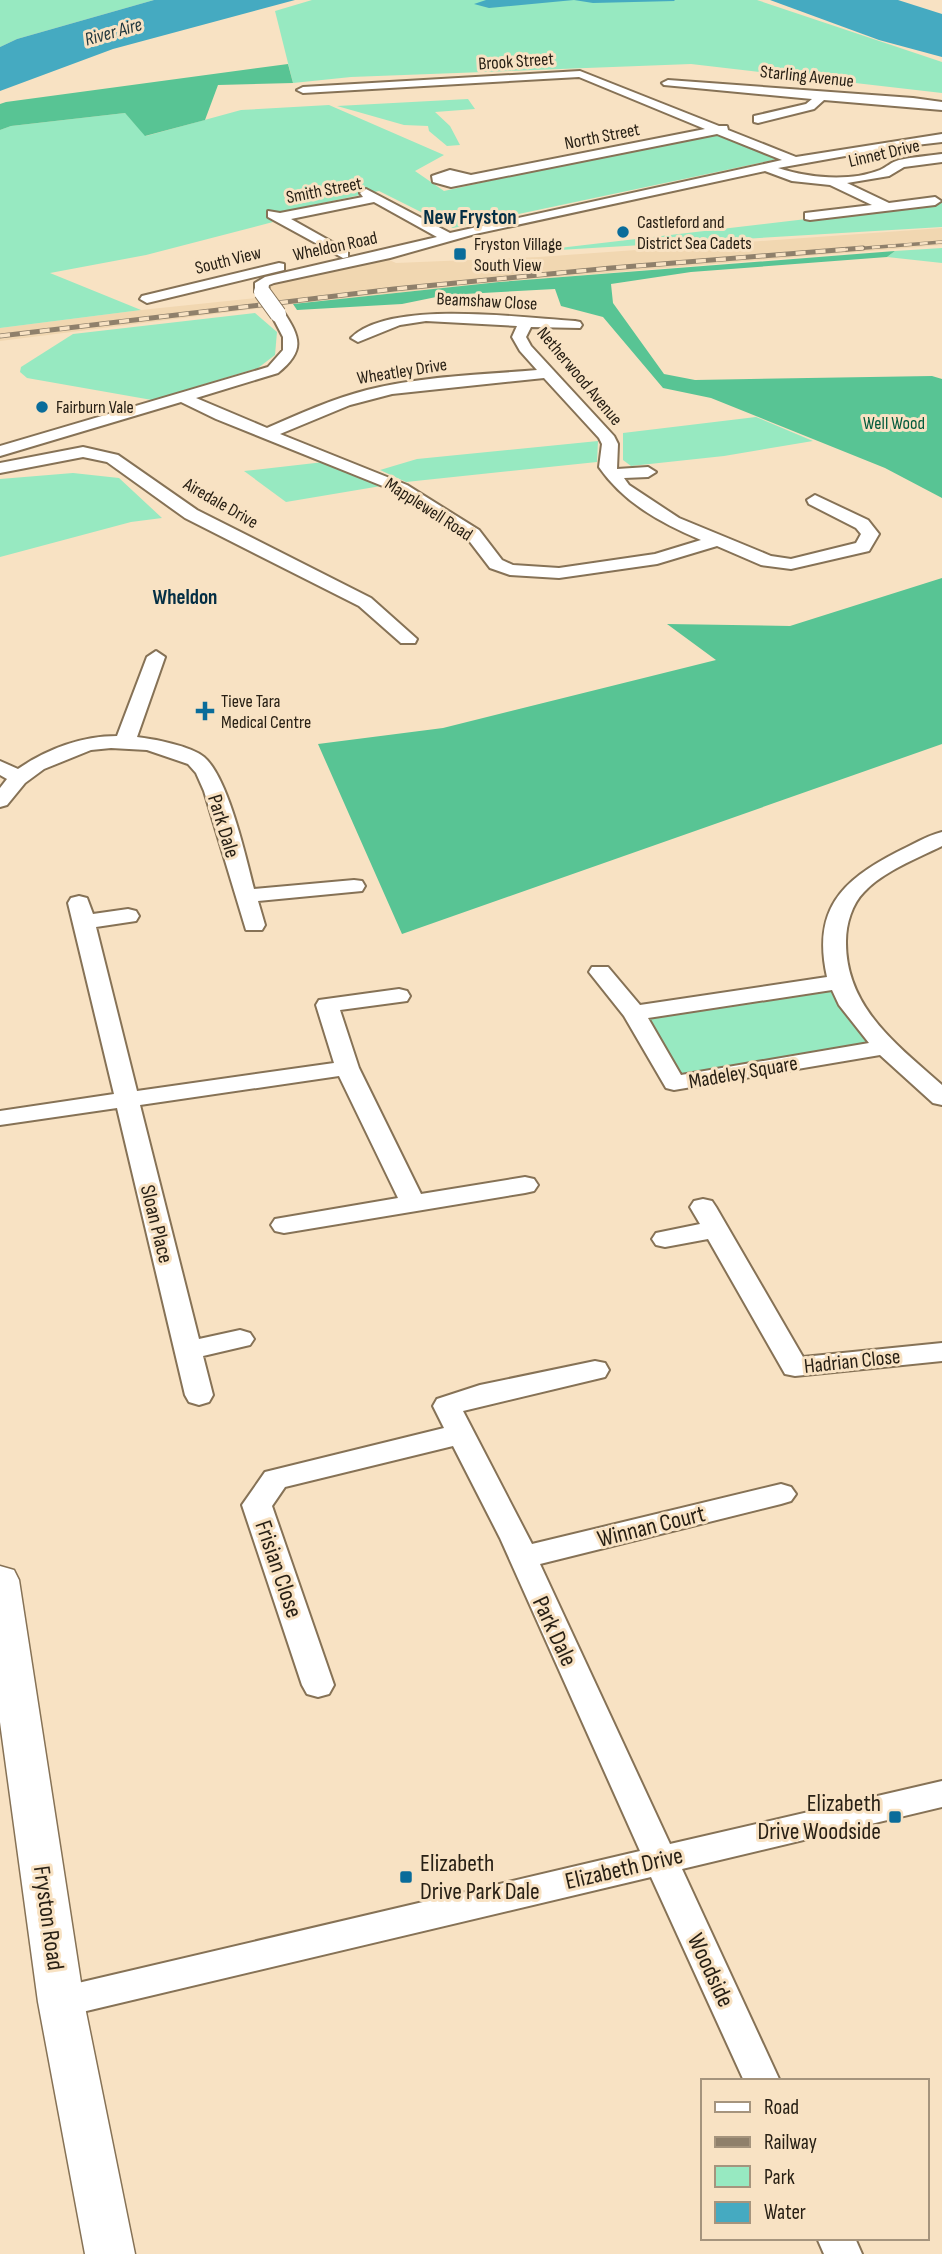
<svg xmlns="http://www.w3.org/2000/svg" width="942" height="2254" viewBox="0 0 942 2254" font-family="'Sofia Sans Condensed',sans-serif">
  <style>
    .built { fill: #f1d7b1 }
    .green { fill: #97e9c1 }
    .forest { fill: #58c494 }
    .water { fill: #45aac1 }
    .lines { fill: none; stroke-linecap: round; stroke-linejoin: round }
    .minor-casing { stroke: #867256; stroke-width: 4 }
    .tertiary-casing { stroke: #867256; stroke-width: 3 }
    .minor { fill: #fff; fill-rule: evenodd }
    .tertiary { fill: #fff; fill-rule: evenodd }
    .rail-far1-casing { stroke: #8f806b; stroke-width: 3.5 }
    .rail-casing { stroke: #8f806b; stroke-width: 5 }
    .rail-far1 { stroke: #f8e2c3; stroke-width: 2.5; stroke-dasharray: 8; stroke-linecap: butt }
    .rail { stroke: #f8e2c3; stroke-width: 3.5; stroke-dasharray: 10; stroke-linecap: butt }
    .minor-bridge-casing { stroke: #867256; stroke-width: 18; stroke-linecap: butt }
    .minor-bridge { stroke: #fff; stroke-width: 16 }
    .poi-dot { fill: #0a6c9a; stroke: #f8e2c3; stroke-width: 2.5 }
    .labels { text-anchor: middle; stroke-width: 6; stroke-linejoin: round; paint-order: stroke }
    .far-street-label { font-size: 18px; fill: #282015; stroke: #f8e2c3 }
    .far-poi-label { font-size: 18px; fill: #282015; stroke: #f8e2c3; text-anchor: start }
    .far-park-label { font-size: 18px; fill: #005a3b; stroke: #f8e2c3 }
    .far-water-label { font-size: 19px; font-style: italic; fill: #1f363c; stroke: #f8e2c3 }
    .far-quarter-label { font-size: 21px; font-weight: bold; fill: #032e44; stroke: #f8e2c3 }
    .street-label { font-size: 21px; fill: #282015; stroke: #f8e2c3 }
    .near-street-label { font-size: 24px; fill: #282015; stroke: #f8e2c3 }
    .near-poi-label { font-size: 24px; fill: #282015; stroke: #f8e2c3; text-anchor: end }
  </style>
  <rect width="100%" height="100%" fill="#f8e2c3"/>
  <polygon class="built" points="942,228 942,245 499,282 293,304 0,341 0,328 141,310 276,296 269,287 274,284 385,258 396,263 539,257"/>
  <g class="green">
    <polygon points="0,0 154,0 17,39 0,47"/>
    <polygon points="312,0 757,0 942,62 942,93 691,64 351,77 293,83 275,11"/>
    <polygon points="468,99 475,109 435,112 450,126 460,145 447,146 429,131 428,126 404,125 337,106"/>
    <polygon points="329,105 444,155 415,171 444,191 721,129 787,157 453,228 379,191 266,215 273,222 146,255 50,273 141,310 0,328 0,130 11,126 125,113 146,136 241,110"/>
    <polygon points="942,203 942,227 525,252"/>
    <polygon points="942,248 942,263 887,257 895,251"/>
    <polygon points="255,313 277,332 275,355 258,368 152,400 27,378 20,372 21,367 73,334"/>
    <polygon points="756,417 813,441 724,456 631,466 623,460 623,433"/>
    <polygon points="598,441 597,462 406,482 380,470 417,459"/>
    <polygon points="324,462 381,486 286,502 244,471"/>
    <polygon points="73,473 119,478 162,518 131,522 0,557 0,479"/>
    <polygon points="838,982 887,1047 674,1083 634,1013"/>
  </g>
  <g class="forest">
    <polygon points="288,64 293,83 218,85 205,120 145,136 125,113 11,126 0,130 0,104 6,102"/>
    <polygon points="895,251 887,257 691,272 611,284 613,303 664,374 695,380 932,376 942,379 942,498 885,468 711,398 663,388 603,317 561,306 555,289 446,295 402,304 297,310 293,304 499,282"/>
    <polygon points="942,578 942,744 402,934 318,744 443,728 716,660 667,624 790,626"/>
  </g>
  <g class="water">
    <polygon points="154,0 295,0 113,49 0,91 0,47 17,39"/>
    <polygon points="486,0 674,0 675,1 593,3 574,0 489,8 474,4"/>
    <polygon points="770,0 898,0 942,14 942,57 879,40"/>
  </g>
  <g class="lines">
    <defs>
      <g id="minor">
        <path d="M580,71L719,126H727L728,130L796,157L942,134V142L890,148L778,168C808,178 850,182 880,170C887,167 891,162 899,160C913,157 928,156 942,154V162L904,167L889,176L847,183L889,203L935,197L941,201L935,205L810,220L805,219V213L872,205L830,185L792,181L765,171L475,234L390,258L274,283L269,285L267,295L262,296L255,292V283L265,277L437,237L374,202L291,219L348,251V257L343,258L268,217V211L280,213L363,197L360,193L366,189L450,233L782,160L717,134L451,187L433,182L432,176L450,170L471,175L705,129L579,77L303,93L297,90L303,87Z"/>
        <polygon points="668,80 913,98 942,102 942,110 824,100 814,109 758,123 754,122 754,116 806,104 812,99 664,85 662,83"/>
        <polygon points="279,263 284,264 284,270 147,303 140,299 142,296"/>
        <path d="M278,310L283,311C301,338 305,351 278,373L196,398L267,428C299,414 332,399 367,390C422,376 480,375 537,370L520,351L512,337L517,326L426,321L400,325L358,342L351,338C389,299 522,318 575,321L580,322L582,325L580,328L531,327L526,337L531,346L614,436L618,444L617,469L648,467L656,472L648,477L624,478L629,485L679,518L771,556L791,559L856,543L861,534L856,528L809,504L807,500L815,495L868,520L879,534L869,551L791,569L761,565L717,546L657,564L559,578L510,575L490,568L467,538L395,491L216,419L181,402L0,456V446L268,367L283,350V337L271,314ZM544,378L599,438L602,444L599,467C624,503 661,523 701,540L655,554L559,568L513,565L502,560L479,530L407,485L280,434L350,405L392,394Z"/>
        <polygon points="83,447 118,455 197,510 371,598 417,639 415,643 401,643 359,606 185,518 107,462 83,457 0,473 0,463"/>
        <path d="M156,651L165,657L137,737C154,739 191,746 204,757C228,777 246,858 254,889L354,880L362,881L365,886L362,891L258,901L265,925L262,930H246L204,791L196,773L188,764L147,750L111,748L91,750L44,769L25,783L7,805L0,807V788L7,779L0,775V761L18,769C47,749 82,736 117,736L147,657Z"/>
        <path d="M942,832V846C916,859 884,871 864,892C852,904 846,924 846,941C845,1007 897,1045 942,1085V1105L933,1103L880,1055L674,1090L666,1088L624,1016L589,972L592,967H608L640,1005L827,977C812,910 841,881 897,852C912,845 926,836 942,832ZM832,990L839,1005L869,1043L681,1075L648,1018Z"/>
        <polygon points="79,896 87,898 93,914 128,909 136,911 139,916 136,921 96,927 137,1091 334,1063 316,1005 319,1000 399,989 407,991 410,996 407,1001 340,1010 359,1068 421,1194 525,1177 534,1179 538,1185 534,1191 525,1193 284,1233 275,1231 271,1225 275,1219 398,1198 339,1076 140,1105 199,1339 240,1330 250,1333 254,1339 250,1345 203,1356 213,1395 209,1402 199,1405 189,1402 185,1395 117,1108 0,1125 0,1111 114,1094 68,903 71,898"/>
        <polygon points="703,1199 712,1201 716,1207 803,1357 942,1343 942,1361 795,1376 785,1374 708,1239 665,1247 656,1245 652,1239 656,1233 700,1224 690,1207 694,1201"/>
        <polygon points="595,1361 605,1363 609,1370 605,1377 463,1411 532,1544 781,1484 791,1487 796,1494 791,1501 781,1504 540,1564 670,1844 942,1781 942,1807 682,1869 780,2081 744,2081 651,1877 61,2017 48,2013 43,2002 48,1991 61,1987 640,1851 500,1538 453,1446 285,1487 272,1506 334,1685 329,1694 318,1697 307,1694 302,1685 242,1505 265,1472 444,1428 433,1406 437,1399 480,1385"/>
        <polygon points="817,2238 855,2238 862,2254 824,2254"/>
      </g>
      <polygon id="tertiary" points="0,1566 14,1570 19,1580 84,2002 135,2254 85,2254 38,2002 0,1722"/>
    </defs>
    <use href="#minor" class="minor-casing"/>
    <use href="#tertiary" class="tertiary-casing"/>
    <use href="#minor" class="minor"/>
    <use href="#tertiary" class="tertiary"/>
    <defs>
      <polyline id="rail-far1" points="840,250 942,242"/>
      <polyline id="rail" points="0,336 394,289 611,268 863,248"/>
    </defs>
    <use href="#rail-far1" class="rail-far1-casing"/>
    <use href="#rail" class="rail-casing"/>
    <use href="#rail-far1" class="rail-far1"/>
    <use href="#rail" class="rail"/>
    <defs>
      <polyline id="minor-bridge" points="262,292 278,314"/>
    </defs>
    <use href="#minor-bridge" class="minor-bridge-casing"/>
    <use href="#minor-bridge" class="minor-bridge"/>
  </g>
  <g class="poi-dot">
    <circle cx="623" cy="232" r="7"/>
    <rect x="453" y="247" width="14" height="14" rx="3.5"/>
    <circle cx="42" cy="407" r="7"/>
    <path d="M201.5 700.5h7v7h7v7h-7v7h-7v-7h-7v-7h7z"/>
    <rect x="888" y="1810" width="14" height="14" rx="3.5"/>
    <rect x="399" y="1870" width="14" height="14" rx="3.5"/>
  </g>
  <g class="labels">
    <g class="far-street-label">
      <text transform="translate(516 61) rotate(-4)" y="6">Brook Street</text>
      <text transform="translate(807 76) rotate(6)" y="6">Starling Avenue</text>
      <text transform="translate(602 136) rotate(-11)" y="6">North Street</text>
      <text transform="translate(884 153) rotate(-13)" y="6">Linnet Drive</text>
      <text transform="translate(324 190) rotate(-11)" y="6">Smith Street</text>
      <text transform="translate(335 246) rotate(-12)" y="6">Wheldon Road</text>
      <text transform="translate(228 260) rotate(-14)" y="6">South View</text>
      <text transform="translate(487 301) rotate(3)" y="6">Beamshaw Close</text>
      <text transform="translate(402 371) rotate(-9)" y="6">Wheatley Drive</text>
      <text transform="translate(580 376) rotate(50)" y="6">Netherwood Avenue</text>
      <text transform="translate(221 503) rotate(30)" y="6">Airedale Drive</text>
      <text transform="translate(429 509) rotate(33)" y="6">Mapplewell Road</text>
    </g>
    <g class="far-poi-label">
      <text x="637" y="228">Castleford and<tspan x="637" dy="21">District Sea Cadets</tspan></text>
      <text x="474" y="250">Fryston Village<tspan x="474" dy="21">South View</tspan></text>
      <text x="56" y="413">Fairburn Vale</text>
      <text x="221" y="707">Tieve Tara<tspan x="221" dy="21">Medical Centre</tspan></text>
    </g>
    <g class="far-park-label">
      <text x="894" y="429">Well Wood</text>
    </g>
    <g class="far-water-label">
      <text transform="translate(113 31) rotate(-16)" y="7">River Aire</text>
    </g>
    <g class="far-quarter-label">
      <text x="470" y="224">New Fryston</text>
      <text x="185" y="604">Wheldon</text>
    </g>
    <g class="street-label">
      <text transform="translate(224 826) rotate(73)" y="7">Park Dale</text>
      <text transform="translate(743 1072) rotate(-10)" y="7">Madeley Square</text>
      <text transform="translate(157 1224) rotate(76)" y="7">Sloan Place</text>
      <text transform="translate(852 1361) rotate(-6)" y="7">Hadrian Close</text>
    </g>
    <g class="near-street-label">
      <text transform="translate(651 1526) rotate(-14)" y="8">Winnan Court</text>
      <text transform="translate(279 1569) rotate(71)" y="8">Frisian Close</text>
      <text transform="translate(555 1631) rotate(65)" y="8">Park Dale</text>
      <text transform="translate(624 1868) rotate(-13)" y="8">Elizabeth Drive</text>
      <text transform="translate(49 1918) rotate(82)" y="8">Fryston Road</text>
      <text transform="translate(711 1970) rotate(65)" y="8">Woodside</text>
    </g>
    <g class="near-poi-label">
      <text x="881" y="1811">Elizabeth<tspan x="881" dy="28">Drive Woodside</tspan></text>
      <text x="420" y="1871" text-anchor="start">Elizabeth<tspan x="420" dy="28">Drive Park Dale</tspan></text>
    </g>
  </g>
  <rect x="701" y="2079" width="228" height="161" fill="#f8e2c3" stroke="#a5947d" stroke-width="2"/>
  <rect x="715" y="2102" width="35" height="10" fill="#ffffff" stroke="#a5947d" stroke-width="2"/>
  <text x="764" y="2114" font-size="21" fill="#282015">Road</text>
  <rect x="715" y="2137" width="35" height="10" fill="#8f806b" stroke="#a5947d" stroke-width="2"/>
  <text x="764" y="2149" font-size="21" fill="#282015">Railway</text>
  <rect x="715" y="2166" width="35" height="21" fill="#97e9c1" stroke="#a5947d" stroke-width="2"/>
  <text x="764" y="2184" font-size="21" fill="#282015">Park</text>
  <rect x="715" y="2202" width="35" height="21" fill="#45aac1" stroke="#a5947d" stroke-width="2"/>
  <text x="764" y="2219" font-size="21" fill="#282015">Water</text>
</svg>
